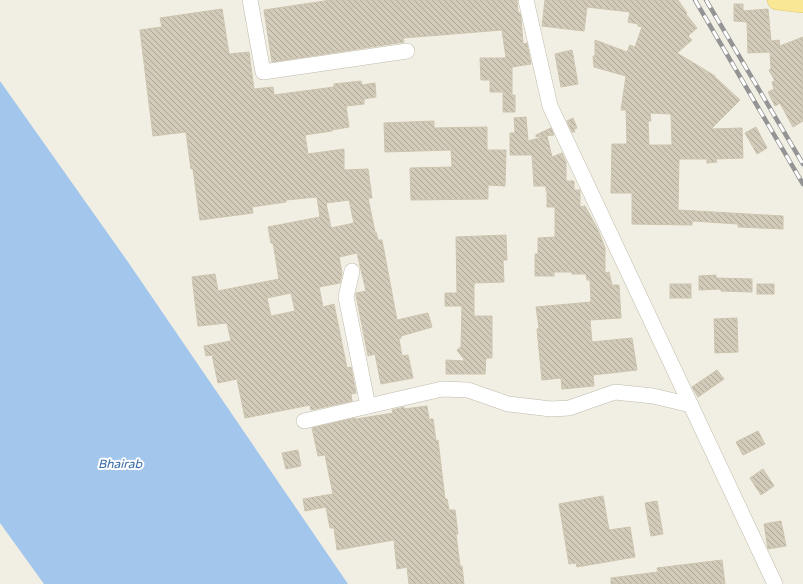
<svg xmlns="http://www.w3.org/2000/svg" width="803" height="584" viewBox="0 0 803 584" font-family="'Varela Round',sans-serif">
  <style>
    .water { fill: #a3c6ec }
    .building { fill: url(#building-back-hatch); stroke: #cdc4ae; fill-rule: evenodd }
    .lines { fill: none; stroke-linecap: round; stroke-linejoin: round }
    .minor-casing { stroke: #bfbaaa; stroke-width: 16 }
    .major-casing { stroke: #ddc666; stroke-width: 20 }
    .minor { stroke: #fff; stroke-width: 15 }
    .major { stroke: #f9e795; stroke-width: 19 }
    .rail-casing { stroke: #949494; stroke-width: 4.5 }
    .rail { stroke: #fff; stroke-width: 3; stroke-dasharray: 9; stroke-linecap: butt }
    .labels { text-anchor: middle; stroke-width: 4; stroke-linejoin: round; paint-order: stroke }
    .water-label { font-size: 12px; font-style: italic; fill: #346ba9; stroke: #fff }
  </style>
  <defs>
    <pattern id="building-back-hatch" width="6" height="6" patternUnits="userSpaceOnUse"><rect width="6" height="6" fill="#d2cbba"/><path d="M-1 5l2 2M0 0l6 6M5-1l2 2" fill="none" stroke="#aca698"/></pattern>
  </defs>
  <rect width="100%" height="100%" fill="#f1efe4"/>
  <polygon class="water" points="0,81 128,262 348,584 44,584 0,523"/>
  <g class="building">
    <polygon points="331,0 517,0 518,13 520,13 521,17 523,44 527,43 531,64 512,67 512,95 515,95 515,112 503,112 503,92 490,92 490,80 481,80 480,58 506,58 502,30 403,38 404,42 272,62 264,10"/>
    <path d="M545,0H678L687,13L686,14L697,28L688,36L692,40L677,53L715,76H714L740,100L711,129L742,128L743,158L716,159L717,162L707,163V159H679L678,210L783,216V229L738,227V224L692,221V225L632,224V193H611L612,144H627L626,110H621L626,76L594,67L593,56H595V40L627,52L630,45L635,47L642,27L638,26V24L628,22L630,12L587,7L584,31L542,26ZM650,113L671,114L672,145H649L648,121H651Z"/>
    <polygon points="734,4 743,4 743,11 768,9 771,41 779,40 780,46 803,37 803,121 793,127 780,103 775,106 768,92 774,89 772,82 775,81 769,70 771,69 770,52 748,53 747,22 734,21"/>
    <path d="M222,9L229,54L249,52L254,89L273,87L274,95L334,87V84L361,81L362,85L375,83L376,97L364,99V104L346,106L349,127L332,130V131L305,135L308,154L344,149V170L368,169L372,198H368L375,232H376L378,240H382L397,320L428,313L432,327L401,336V338L399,339L402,356L408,355L413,378L381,384L375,354L368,356L356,295V293L366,291L357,253L339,257L342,273L340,283L319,287L323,307L334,304L347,368L351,367L356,393L351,394L352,401L311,410L310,405L245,418L237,379L218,383L212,355L206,356L204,346L231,341L227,323L198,326L192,277L215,274L218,291L279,279L273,243H271L268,227L320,217L317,197L286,200V202L252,207L253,213L200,220L193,169H191L186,132L153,136L140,30L162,27L160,18ZM349,200L354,223L331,228L326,203ZM291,293L295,311L271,316L267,298Z"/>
    <polygon points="572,50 578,84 561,87 555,54"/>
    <polygon points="526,117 528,141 547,136 552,157 562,153 566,162 566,181 574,181 574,190 580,190 580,207 585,206 598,230 605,248 605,273 609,272 612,285 619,285 621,318 590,320 592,342 632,338 637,370 593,375 594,386 562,389 561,378 542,380 537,329 539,328 536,307 591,302 590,280 587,280 586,274 572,274 572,272 554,272 554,276 535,276 535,254 538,254 538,238 555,237 555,207 547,207 547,191 546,191 546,186 534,186 532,155 510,155 510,133 515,133 514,118"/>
    <polygon points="573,118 577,128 574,129 575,132 572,132 567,121"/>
    <polygon points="434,121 434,128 487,127 487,150 506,150 505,186 488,185 488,199 411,200 410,168 452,167 451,150 385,152 384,123"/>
    <polygon points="756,127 767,148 757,154 745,133"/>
    <polygon points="551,128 554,135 536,137 536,135"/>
    <polygon points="506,235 507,260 503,260 504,282 474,283 474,316 492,316 492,358 486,358 485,374 446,374 446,360 465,361 457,350 461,347 462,306 445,306 445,293 457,293 456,237"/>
    <polygon points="716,275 716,278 752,279 752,292 721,291 721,289 699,290 699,276"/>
    <rect x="670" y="284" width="21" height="14"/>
    <rect x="757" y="284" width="17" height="10"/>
    <polygon points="737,318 738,352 715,353 714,319"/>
    <polygon points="717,370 724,379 698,397 692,387"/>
    <polygon points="427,406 429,419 433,419 436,441 438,440 445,499 447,499 449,510 455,510 458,534 456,534 460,566 462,566 464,584 409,584 407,567 397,569 394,540 337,550 334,528 330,528 326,507 305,511 303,499 333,494 325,455 318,456 312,428 355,418 356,419 393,413 392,410 404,407 404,409"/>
    <polygon points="758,431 765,444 743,455 736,442"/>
    <polygon points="298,450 301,466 286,469 282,453"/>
    <polygon points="763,469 774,486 761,495 750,478"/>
    <polygon points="603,496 609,530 630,527 635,557 577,567 576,563 569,564 559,504"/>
    <polygon points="657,501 663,534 651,536 645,503"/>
    <polygon points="781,521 786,546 768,549 764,524"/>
    <polygon points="722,560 725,584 611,584 611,578 658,572 657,568"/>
  </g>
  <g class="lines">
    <defs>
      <g id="minor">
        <polyline points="250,0 263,72 407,51"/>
        <polyline points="526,0 550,106 775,584"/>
        <polyline points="352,271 346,297 368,406"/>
        <polyline points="304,421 442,389 468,390 508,404 551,409 569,408 615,392 653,396 691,405"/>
      </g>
      <polyline id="major" points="777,0 803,3"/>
    </defs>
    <use href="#minor" class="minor-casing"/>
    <use href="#major" class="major-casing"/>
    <use href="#minor" class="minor"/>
    <use href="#major" class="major"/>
    <defs>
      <g id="rail">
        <polyline points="695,0 803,184"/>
        <polyline points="706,0 803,164"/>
      </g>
    </defs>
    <use href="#rail" class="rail-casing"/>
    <use href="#rail" class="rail"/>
  </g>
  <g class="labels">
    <g class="water-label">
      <text x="120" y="468">Bhairab</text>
    </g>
  </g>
</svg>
